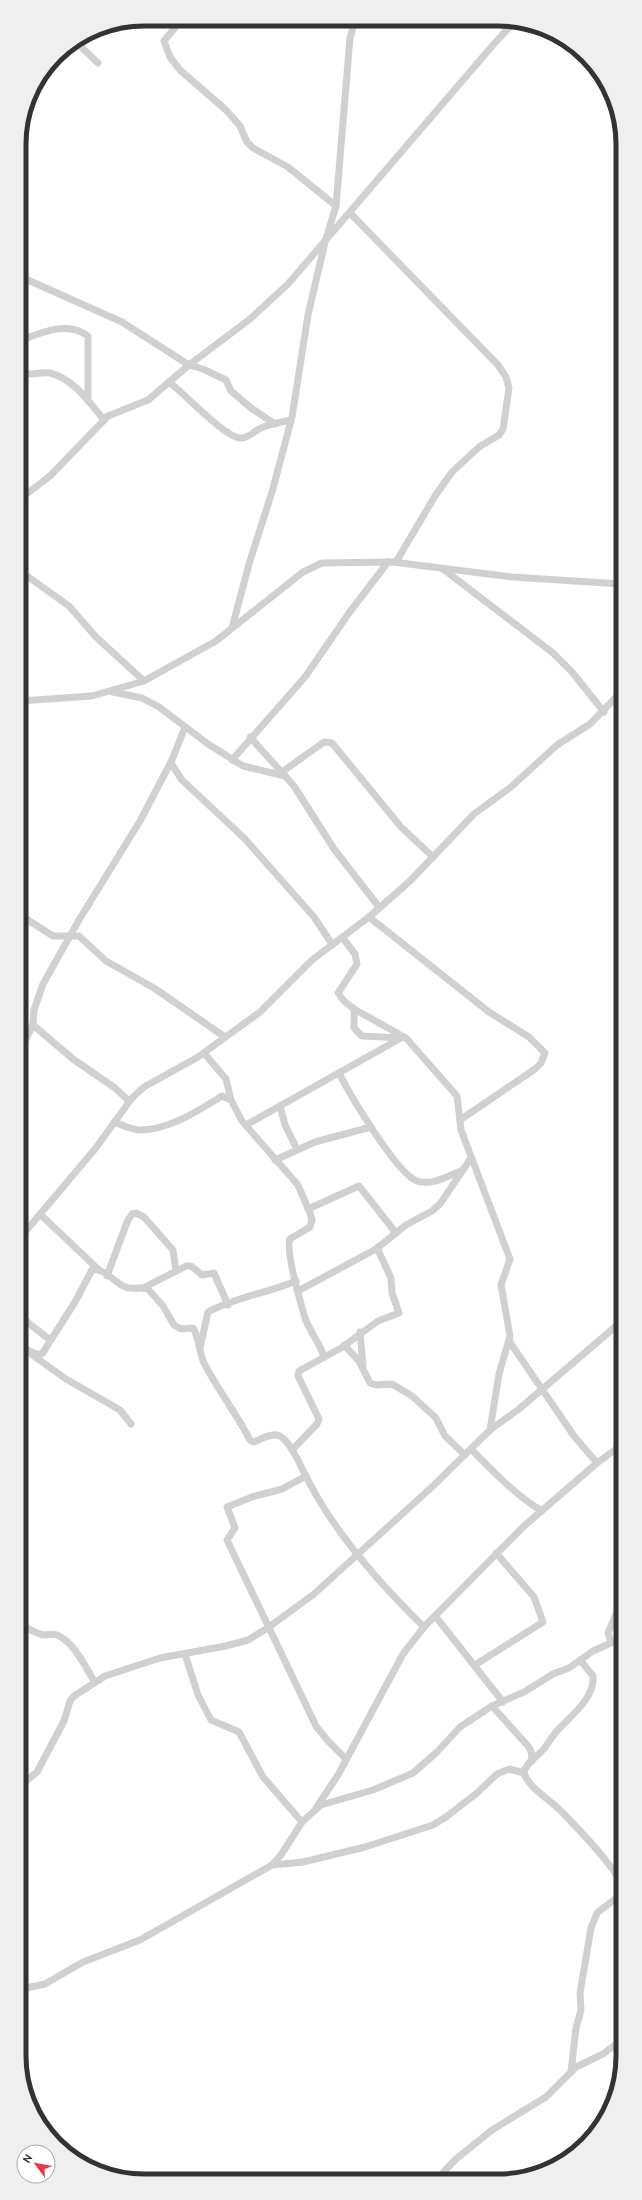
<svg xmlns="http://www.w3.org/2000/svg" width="642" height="2200" viewBox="0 0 642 2200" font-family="Cabin,sans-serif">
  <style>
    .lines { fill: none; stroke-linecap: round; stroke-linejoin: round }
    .street { stroke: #d0d0d0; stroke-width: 7 }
    .rim { fill: none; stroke: #333; stroke-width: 5 }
  </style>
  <rect width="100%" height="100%" fill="#fff"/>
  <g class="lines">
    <g class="street">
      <polyline points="182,19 164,41 170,57 180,70 226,110 240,126 247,142 253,148 288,167 336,206"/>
      <polyline points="76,42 98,63"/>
      <polyline points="350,213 498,365 506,377 509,388 503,429 499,435 479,447 452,472 435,496 396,562"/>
      <polyline points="19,276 122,322 189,365 203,369 226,380 231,391 251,408 275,424"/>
      <path d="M19,341C41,333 67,320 88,336V401"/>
      <path d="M20,372C30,377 40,371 50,373C74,379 89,402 104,420"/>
      <path d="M169,382C183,392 227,440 242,438C250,437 254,431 261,428C270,424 282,422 291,420"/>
      <polyline points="20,499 50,476 108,416 148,400 189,365 250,319 288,284 493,45 515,21"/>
      <polyline points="443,569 553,653 572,672 604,712"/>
      <polyline points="20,571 69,606 96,637 144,681"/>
      <polyline points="232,628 249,564 272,492 292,417 308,315 325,242 336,206 350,38 355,20"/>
      <polyline points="113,692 142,698 159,707 208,744 243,766 285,776"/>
      <polyline points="20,701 92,696 144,681 216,641 303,572 322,563 393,562 512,577 621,584"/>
      <polyline points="250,737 294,786 334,849 379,907"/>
      <polyline points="232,760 305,677 349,613 388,562"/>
      <polyline points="171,763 182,780 245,839 314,917 332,944"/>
      <polyline points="282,772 324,742 332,743 401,827 433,857"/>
      <polyline points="20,915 53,936 79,936 106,961 154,988 225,1037"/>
      <polyline points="369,917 489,1012 529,1037 545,1053 541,1063 535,1069 460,1120"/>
      <polyline points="342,937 355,954 357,964 338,993 344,1001 354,1009 406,1038 457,1096 461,1130 510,1259 501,1285 510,1336 499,1374 490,1430"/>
      <polyline points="354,1009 354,1028 362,1036 401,1038"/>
      <polyline points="33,1025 73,1059 115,1088 129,1101"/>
      <polyline points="20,1051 33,1025 34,1010 43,984 79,920 140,821 172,760 185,727"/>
      <polyline points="204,1053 226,1079 231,1100"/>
      <path d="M339,1073C350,1095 397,1174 417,1181C431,1186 448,1176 461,1171"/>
      <polyline points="280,1106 285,1125 297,1149"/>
      <path d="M114,1122C122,1125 129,1129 138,1130C167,1131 198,1111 222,1096L231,1100L242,1121L298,1185L310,1213L312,1220L310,1227L290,1239C285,1251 301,1304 305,1318C310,1332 320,1343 324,1357"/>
      <polyline points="246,1125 401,1038"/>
      <polyline points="275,1160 315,1142 371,1127"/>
      <polyline points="308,1209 359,1186 396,1233"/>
      <polyline points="40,1214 99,1270"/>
      <polyline points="20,1238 95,1149 132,1098 144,1087 198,1057 260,1012 312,960 369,917 410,881 474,814 511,787 557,745 590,724 621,692"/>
      <polyline points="107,1276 127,1222 132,1214 136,1213 144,1217 173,1250 176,1271"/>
      <polyline points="143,1288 186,1266 191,1266 202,1275 214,1273 228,1305"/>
      <polyline points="298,1291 376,1249 406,1225 432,1211 440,1204 471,1158"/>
      <polyline points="21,1317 50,1340"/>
      <polyline points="360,1332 363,1366"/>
      <polyline points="509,1341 574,1436 597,1463"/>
      <polyline points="344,1345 359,1361 370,1383 376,1385 392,1384 412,1396 436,1418 445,1436 465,1455"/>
      <path d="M21,1347L36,1354H42L75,1302L92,1270C102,1267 114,1281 123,1286C132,1291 140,1286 148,1289L163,1306L174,1325L181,1329L193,1328C200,1339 199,1353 204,1363C218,1390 236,1413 250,1440L254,1442C261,1439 273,1432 280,1436C292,1443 302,1470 309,1482C336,1534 382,1586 424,1627"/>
      <path d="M200,1348L208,1312C235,1297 268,1293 296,1281"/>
      <polyline points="31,1354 66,1379 120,1410 131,1424"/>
      <path d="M471,1449C493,1471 515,1495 542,1511"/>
      <polyline points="617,1449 622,1434"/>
      <polyline points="292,1450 317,1424 319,1419 298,1376 299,1371 341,1348 378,1321 399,1313 392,1293 391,1278 377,1248"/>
      <polyline points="306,1476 282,1489 252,1497 227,1507 235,1528 227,1540 316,1726 328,1741 346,1759"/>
      <polyline points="436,1617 503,1702"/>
      <path d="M21,1625C28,1628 36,1634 44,1635C49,1635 52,1633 57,1635C74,1642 85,1666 94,1681"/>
      <polyline points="611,1643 608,1633 622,1600"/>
      <polyline points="185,1654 198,1695 211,1720 239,1732 263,1777 302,1822"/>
      <path d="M580,1660L593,1676C595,1699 570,1716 556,1732C551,1738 547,1746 541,1752C535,1758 525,1764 524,1773C529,1789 550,1799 561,1811C582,1833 607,1858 623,1885"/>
      <polyline points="475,1665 543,1622 534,1597 496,1553"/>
      <polyline points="492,1706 528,1746 531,1751 532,1761"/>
      <polyline points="21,1785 37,1772 64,1721 70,1701 74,1696 105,1676 160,1658 226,1646 248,1640 269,1627 314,1594 433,1486 490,1430 519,1409 622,1321"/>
      <polyline points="316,1808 338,1775 403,1654 424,1627 523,1527 597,1463 616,1449 622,1448"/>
      <polyline points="272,1865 303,1862 365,1847 433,1825 446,1817 477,1793 497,1774 509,1769 524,1773"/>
      <polyline points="21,1989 45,1984 83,1962 140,1940 272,1865 281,1855 302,1822 321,1805 373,1790 413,1773 437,1752 460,1727 492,1706 524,1692 553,1674 569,1668 593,1651 622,1638"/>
      <polyline points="571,2072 576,2028 581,2010 580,1993 591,1928 597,1913 623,1893"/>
      <polyline points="437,2179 456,2159 492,2130 546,2097 576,2067 603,2054 623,2039"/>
    </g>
  </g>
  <path d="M0 0H642V2200H0ZM144 26H498A118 118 0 0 1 616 144V2056A118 118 0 0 1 498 2174H144A118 118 0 0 1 26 2056V144A118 118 0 0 1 144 26Z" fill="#efefef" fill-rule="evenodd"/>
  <path class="rim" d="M144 26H498A118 118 0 0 1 616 144V2056A118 118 0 0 1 498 2174H144A118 118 0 0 1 26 2056V144A118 118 0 0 1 144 26Z"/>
  <g transform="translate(36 2164) rotate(302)"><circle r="19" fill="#ffffff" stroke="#adadad"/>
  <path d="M0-3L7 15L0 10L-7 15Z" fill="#e63946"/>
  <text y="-6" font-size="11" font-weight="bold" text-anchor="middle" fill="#333333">N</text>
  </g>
</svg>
